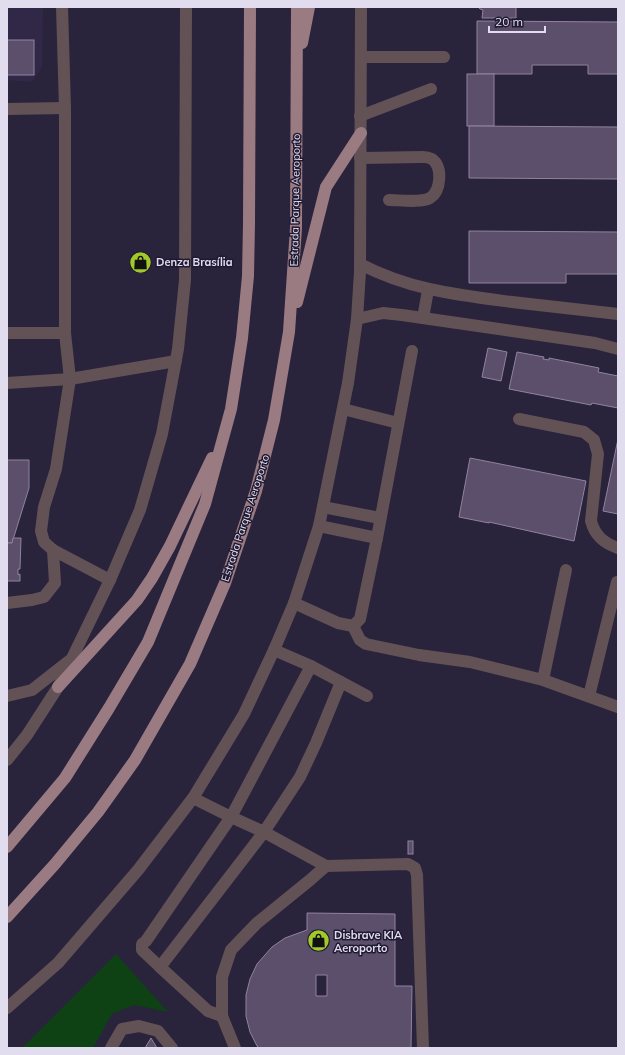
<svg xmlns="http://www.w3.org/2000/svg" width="625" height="1055" viewBox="0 0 625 1055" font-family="Mulish,sans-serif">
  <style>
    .built { fill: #312848 }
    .green { fill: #0e4113 }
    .building { fill: #5b4f6b; stroke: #9083a1; fill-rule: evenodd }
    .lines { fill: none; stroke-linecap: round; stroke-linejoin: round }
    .minor { stroke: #625255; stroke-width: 12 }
    .major { stroke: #9b7b82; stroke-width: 12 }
    .labels { text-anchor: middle; stroke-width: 3; stroke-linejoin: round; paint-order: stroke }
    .street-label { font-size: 11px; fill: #e1ddee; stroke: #201932 }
    .poi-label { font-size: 11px; font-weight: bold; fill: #e1ddee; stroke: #201932; text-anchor: start }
  </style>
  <rect width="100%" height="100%" fill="#2a233c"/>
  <polygon class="built" points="7,7 43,7 42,67 32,82 7,80"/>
  <polygon class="green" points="116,954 168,1012 134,1005 112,1014 93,1048 22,1048"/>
  <g class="building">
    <polygon points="478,7 516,7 516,18 482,18 483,10 480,9"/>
    <polygon points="477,21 618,22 618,74 588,74 588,65 532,65 532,74 477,74"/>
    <rect x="7" y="40" width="27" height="35"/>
    <rect x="467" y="74" width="27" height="52"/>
    <polygon points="469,126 618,127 618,179 469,178"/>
    <polygon points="469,231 618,232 618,274 566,274 566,283 469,283"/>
    <polygon points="488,348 507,352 501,381 482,377"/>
    <polygon points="517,352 544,357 543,359 549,360 549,358 599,368 598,372 618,376 618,408 592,403 591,405 509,389"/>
    <polygon points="618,439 618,514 603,511"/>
    <polygon points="470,458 586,481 574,541 489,522 489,523 459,517"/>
    <polygon points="7,460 29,460 29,488 12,543 7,543"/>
    <polygon points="13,538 21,538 20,569 18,569 18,575 20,574 20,581 7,581 7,543 12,543"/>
    <rect x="408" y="841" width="5" height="13"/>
    <path d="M307,913L395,914V986H412L411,1048H259L257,1046L250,1032L246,1016V995L250,979L257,964L272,947L285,938L307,930ZM316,975H327V996H316Z"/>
    <polygon points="151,1038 157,1048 145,1048"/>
  </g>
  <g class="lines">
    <g class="minor">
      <polyline points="62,7 65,108 65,333 70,379 56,469 44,507 41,531 44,542 53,550 110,580"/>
      <polyline points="361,57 444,57"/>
      <polyline points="7,109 65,108"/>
      <polyline points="360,116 431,89"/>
      <path d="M360,158L423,157C426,157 430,158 432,159C443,167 441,191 430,198C421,203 399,200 389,200"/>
      <path d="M360,264C410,290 458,295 512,302C548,306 583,310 618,314"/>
      <polyline points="423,318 428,290"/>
      <polyline points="357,319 383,313 402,315 595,343 618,349"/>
      <polyline points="7,333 65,333"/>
      <polyline points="7,383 70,379 176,361"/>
      <polyline points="343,409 398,423"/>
      <path d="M519,419L584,432L594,440L598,454L591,521C595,536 604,543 618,548"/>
      <polyline points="323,507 380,518"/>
      <polyline points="319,526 377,538"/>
      <polyline points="7,603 32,600 44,597 55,583 53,550"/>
      <polyline points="294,603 338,623 353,626 360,619 377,538 412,351"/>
      <polyline points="353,626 360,640 366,644 419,655 470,662 543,680 618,707"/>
      <polyline points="274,650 311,666"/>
      <polyline points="543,680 566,570"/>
      <polyline points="7,696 32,690 69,661"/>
      <polyline points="589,696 617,582"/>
      <polyline points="7,760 27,735 58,687 110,580 140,510 162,434 178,349 185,280 186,7"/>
      <polyline points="193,798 231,817 311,666 341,682"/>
      <polyline points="160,967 142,950 142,944 146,941 231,817 264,832 326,866 408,864 415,868 417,875 423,1048"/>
      <polyline points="7,1008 58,963 138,870 193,798 244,714 274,650 294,603 319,526 348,383 357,319 360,272 361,7"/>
      <polyline points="222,1016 208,1011 160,967 264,832 300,777 316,743 341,682 367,696"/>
      <polyline points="111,1048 122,1029 139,1026 158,1031 172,1048"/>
      <polyline points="235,1048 222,1016 222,977 231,950 257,923 310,880 326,866"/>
    </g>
    <g class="major">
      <polyline points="302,43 309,7"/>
      <polyline points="297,302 326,187 361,133"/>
      <polyline points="58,687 137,600 152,578 170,546 212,458"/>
      <polyline points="7,847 65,778 109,708 148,642 205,504 231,409 242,338 248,276 249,223 250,7"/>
      <polyline points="7,917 55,864 98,812 135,760 190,664 225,583 256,491 274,420 289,332 296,228 297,7"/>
    </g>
  </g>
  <defs>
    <symbol id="shop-disc" viewBox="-11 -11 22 22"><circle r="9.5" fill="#a1c929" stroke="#201932"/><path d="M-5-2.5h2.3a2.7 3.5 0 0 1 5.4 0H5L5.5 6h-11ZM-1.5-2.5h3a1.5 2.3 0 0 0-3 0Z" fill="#111"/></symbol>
  </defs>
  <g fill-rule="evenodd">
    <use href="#shop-disc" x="128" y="250" width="25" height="25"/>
    <use href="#shop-disc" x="306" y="928" width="25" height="25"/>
  </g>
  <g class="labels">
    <g class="street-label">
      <text transform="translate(295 200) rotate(-89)" y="4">Estrada Parque Aeroporto</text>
      <text transform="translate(245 518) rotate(-72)" y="4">Estrada Parque Aeroporto</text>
    </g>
    <g class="poi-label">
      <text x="156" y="266">Denza Brasília</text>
      <text x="334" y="939">Disbrave KIA<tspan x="334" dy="13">Aeroporto</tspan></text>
    </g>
  </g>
  <rect width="625" height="1055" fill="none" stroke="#e1ddee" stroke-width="16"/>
  <path d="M489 26v6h56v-6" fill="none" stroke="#e1ddee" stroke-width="2"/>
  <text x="495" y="26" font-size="12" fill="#e1ddee" stroke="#201932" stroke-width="3" paint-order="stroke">20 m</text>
</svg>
